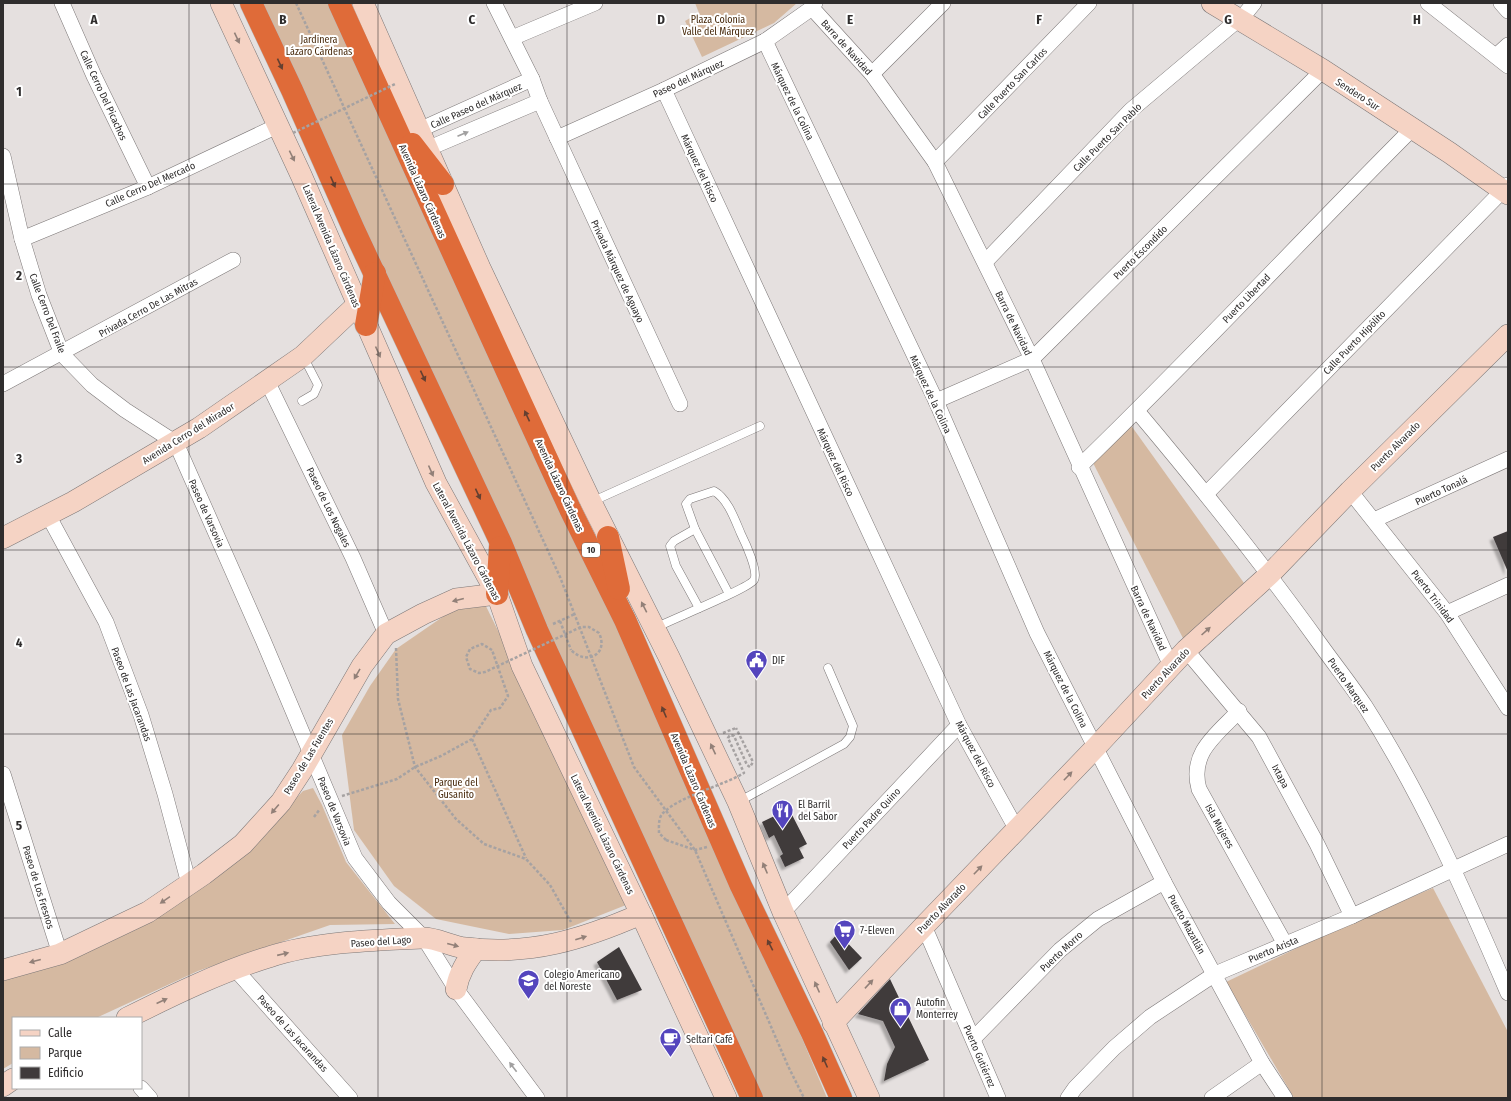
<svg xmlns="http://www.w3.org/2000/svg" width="1511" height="1101" viewBox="0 0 1511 1101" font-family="'Fira Sans Condensed',sans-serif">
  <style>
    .green { fill: #d5b9a1 }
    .building { fill: #3f3a3b; filter: url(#shadow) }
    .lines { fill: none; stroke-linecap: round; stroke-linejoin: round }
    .lane-casing { stroke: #7c7777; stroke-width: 9 }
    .street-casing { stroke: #7c7777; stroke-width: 16 }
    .secondary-casing { stroke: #7c7777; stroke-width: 22 }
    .highway-casing { stroke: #bcbcbc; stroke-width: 23 }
    .path { stroke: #a6a2a2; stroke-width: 2.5; stroke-dasharray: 3 2; stroke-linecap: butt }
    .lane { stroke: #fff; stroke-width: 8 }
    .street { stroke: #fff; stroke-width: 15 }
    .secondary { stroke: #f5d3c4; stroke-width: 21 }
    .highway { stroke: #df6b39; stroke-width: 22 }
    .path-bridge { stroke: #a6a2a2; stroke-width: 2.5; stroke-dasharray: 3 2; stroke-linecap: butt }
    .oneway { fill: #928078 }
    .oneway2 { fill: #644031 }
    .oneway3 { fill: #a1a0a0 }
    .grid { fill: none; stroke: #2f2d2d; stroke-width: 1; stroke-opacity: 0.55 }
    .labels { text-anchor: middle; stroke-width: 4; stroke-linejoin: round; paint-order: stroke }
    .shield { fill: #fff; stroke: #6d6c6c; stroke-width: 1 }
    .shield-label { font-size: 9px; font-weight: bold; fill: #2f2d2d }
    .park-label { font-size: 10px; fill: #46280a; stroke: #fff }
    .street-label { font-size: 10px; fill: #2f2d2d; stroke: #fff }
    .poi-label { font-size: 10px; fill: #2f2d2d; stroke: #fff; text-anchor: start }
    .grid-label { font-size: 13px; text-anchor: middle; font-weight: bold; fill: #2f2d2d; stroke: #fff; stroke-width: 4; stroke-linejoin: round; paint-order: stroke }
  </style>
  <defs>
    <filter id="shadow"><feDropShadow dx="-3.5" dy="3.5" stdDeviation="1" flood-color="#0004"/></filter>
  </defs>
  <rect width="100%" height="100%" fill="#e5e0df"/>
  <g class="green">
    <polygon points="258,3 341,3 756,928 827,1098 756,1098"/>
    <polygon points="695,3 797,3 774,23 702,57 685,21 699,13"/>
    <polygon points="1130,424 1244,583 1186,644 1091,459"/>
    <polygon points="482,598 631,903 563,930 509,934 436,919 394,886 354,830 342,735 370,686 396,649 460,605"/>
    <polygon points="313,788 322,805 346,862 395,924 330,925 198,971 96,1018 13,1018 13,1063 3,1069 3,976 65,958 250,845 303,791"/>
    <polygon points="1433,888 1508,1032 1508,1098 1294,1098 1226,982 1349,923"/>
  </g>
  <g class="building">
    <polygon points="1508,531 1508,572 1493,537"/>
    <polygon points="789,809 807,844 799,848 804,858 785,867 780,856 783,854 774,835 769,838 762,822"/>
    <polygon points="838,933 862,958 849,970 830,942"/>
    <polygon points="619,947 642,990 617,1000 597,962"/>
    <polygon points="890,979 929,1060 884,1081 887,1064 895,1047 883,1021 858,1014"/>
  </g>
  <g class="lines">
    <defs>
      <g id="lane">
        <polyline points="302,401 314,394 318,385 303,356"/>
        <polyline points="591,502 760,426"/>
        <polyline points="695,529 674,541 670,546 676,566 699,608"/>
        <path d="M655,628C670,620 748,589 754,580C759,572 745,542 741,534C735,520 728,499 714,491L690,499L686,504L695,529L729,594"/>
        <polyline points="738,802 844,744 850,737 853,726 828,668"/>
      </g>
      <g id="street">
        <polyline points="62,3 94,76 148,187"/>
        <polyline points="494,3 532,79 540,101 680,404"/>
        <polyline points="1428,3 1508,66"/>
        <polyline points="1501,3 1508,11"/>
        <polyline points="812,8 872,74 935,162 1032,359 1171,666"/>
        <polyline points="512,38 595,3"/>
        <polyline points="765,41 936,401 1037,633 1164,882 1262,1063 1285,1098"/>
        <polyline points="1496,56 1508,45"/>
        <polyline points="872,74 943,3"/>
        <polyline points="664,90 959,725 1017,830"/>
        <polyline points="419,130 532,79"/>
        <polyline points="557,138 664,90 765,41 812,8 815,3"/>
        <polyline points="427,149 540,101"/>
        <polyline points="3,156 22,239 39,295 62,354 92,385 125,410 176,443 263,640 355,858 389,903 424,938 456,989 537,1098"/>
        <polyline points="935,162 1089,3"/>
        <polyline points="22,239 148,187 277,126"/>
        <polyline points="985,262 1131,110 1245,14 1254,3"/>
        <polyline points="267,381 353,558 386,634"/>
        <polyline points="3,384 233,260"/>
        <polyline points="936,401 1032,359 1323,70"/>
        <path d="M1137,411C1201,487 1262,563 1320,644C1335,665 1351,685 1365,706C1423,797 1466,895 1508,993"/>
        <path d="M1079,467C1193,357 1300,241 1412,129"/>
        <polyline points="1350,491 1447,613 1508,708"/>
        <polyline points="1206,494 1508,185"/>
        <polyline points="48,515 106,622 141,715 165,794 189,884"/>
        <polyline points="1374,520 1508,459"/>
        <polyline points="1447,613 1508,585"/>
        <polyline points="1186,650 1259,737 1317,844 1352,916"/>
        <path d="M1239,711C1216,735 1189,753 1199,789L1285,944"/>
        <polyline points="3,774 60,954"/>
        <polyline points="783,912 959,725"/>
        <polyline points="924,926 998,1098"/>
        <polyline points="235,969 350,1098"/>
        <polyline points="973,1039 1060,950 1098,919 1164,882"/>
        <polyline points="141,1088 150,1098"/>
        <polyline points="1068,1098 1075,1088 1114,1048 1150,1017 1215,974 1352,916 1508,844"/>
        <polyline points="1212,1098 1262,1063"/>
      </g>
      <g id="secondary">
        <polyline points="221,3 301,175 436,483 497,594 522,666 641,914 726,1098"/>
        <polyline points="363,3 480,268 591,502 669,657 738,802 783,912 869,1098"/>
        <polyline points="1212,3 1323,70 1450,153 1508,194"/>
        <polyline points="3,538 73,502 199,428 303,356 357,305"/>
        <polyline points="3,970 60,954 106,932 148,912 204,874 243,844 281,802 302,770 362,666 386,634 423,614 456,599 497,594"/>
        <path d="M456,989C459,973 466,962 476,949"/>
        <path d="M127,1018C173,995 220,972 269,957C314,942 374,940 422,938C436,937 451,947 466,948C530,956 584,939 641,914"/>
        <polyline points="833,1023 924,926 1096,747 1186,650 1270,574 1350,491 1508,335"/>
        <polyline points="3,1086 13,1079"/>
      </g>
      <g id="highway">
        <polyline points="251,3 292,90 354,230 501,543 537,630 752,1098"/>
        <polyline points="339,3 518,396 570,509 625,620 741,886 812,1033 841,1098"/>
        <polyline points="412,144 443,184"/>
        <polyline points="366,325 375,273"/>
        <polyline points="608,537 619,589"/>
        <polyline points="497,594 500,547"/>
      </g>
    </defs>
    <use href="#lane" class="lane-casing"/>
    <use href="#street" class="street-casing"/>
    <use href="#secondary" class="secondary-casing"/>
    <use href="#highway" class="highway-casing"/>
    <g class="path">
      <polyline points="296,3 560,577 634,767 695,850 788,1066 804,1098"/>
      <polyline points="560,621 571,650"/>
      <polyline points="553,624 575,614"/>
      <polyline points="396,648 398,699 415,767 456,819 484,844 526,859 550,885 571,922"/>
      <polyline points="723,733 736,728"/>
      <polyline points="472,739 526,858"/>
      <polyline points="342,796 397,779 415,767 441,756 472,739 491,710 500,708 508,696 492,650"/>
      <polyline points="314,817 320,809"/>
      <polyline points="666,840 695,850 707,847"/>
    </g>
    <use href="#lane" class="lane"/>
    <use href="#street" class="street"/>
    <use href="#secondary" class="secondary"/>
    <use href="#highway" class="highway"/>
    <g class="path-bridge">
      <polyline points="293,133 395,84"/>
      <path d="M492,650L482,644L470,649L466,657L470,669L479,673L485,672L581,627H589L599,633C609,654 587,666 571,650"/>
      <path d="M666,840L659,833C659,827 658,818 663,813C680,796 722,786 744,773L728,738L730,735L734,736L747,765L750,767L753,762L736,728"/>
    </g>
  </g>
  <defs><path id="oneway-solid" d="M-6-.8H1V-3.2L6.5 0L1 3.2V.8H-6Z"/></defs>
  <g class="oneway">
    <use href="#oneway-solid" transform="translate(237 38) rotate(65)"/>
    <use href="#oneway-solid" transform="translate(292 156) rotate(64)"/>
    <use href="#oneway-solid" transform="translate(378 352) rotate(66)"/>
    <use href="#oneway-solid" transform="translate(431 471) rotate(66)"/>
    <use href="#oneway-solid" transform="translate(458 600) rotate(166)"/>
    <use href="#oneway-solid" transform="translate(644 607) rotate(-117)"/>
    <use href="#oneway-solid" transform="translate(1206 631) rotate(-42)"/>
    <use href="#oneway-solid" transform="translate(357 674) rotate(120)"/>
    <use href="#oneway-solid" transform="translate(713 749) rotate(-115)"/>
    <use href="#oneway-solid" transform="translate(1068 776) rotate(-46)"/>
    <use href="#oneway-solid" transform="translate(275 809) rotate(130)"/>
    <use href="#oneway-solid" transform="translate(765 868) rotate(-113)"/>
    <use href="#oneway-solid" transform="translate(978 870) rotate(-46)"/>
    <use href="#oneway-solid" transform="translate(165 900) rotate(146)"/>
    <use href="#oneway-solid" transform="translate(581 938) rotate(-18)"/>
    <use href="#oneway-solid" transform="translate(453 945) rotate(15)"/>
    <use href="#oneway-solid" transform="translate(283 954) rotate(-13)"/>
    <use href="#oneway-solid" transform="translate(35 961) rotate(165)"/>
    <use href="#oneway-solid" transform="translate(869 984) rotate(-47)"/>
    <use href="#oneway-solid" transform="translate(817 987) rotate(-114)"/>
    <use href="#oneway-solid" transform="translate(162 1001) rotate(-25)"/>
  </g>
  <g class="oneway2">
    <use href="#oneway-solid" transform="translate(280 64) rotate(65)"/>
    <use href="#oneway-solid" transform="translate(333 182) rotate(67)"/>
    <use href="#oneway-solid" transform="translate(423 376) rotate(65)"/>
    <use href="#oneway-solid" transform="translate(527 416) rotate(-115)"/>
    <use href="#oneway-solid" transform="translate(478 494) rotate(65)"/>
    <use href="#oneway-solid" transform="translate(664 712) rotate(-113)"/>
    <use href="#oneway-solid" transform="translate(770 945) rotate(-117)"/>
    <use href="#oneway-solid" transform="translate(825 1062) rotate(-114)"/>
  </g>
  <g class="oneway3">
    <use href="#oneway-solid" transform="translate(463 134) rotate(-23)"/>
    <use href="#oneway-solid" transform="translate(513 1067) rotate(-127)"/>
  </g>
  <path class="grid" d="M189,3V1098M378,3V1098M567,3V1098M756,3V1098M944,3V1098M1133,3V1098M1322,3V1098M3,184H1508M3,367H1508M3,550H1508M3,734H1508M3,918H1508"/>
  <defs>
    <symbol id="civic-pin" viewBox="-11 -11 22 30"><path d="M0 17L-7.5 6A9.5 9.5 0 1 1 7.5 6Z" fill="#5445bd" stroke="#fff"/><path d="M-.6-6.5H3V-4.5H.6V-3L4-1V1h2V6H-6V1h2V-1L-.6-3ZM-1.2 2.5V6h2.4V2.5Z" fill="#fff"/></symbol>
    <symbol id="restaurant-pin" viewBox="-11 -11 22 30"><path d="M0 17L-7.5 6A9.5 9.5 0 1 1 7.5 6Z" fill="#5445bd" stroke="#fff"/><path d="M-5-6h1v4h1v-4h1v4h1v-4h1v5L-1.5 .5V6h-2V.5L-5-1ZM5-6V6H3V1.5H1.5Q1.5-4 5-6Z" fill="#fff"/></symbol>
    <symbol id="supermarket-pin" viewBox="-11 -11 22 30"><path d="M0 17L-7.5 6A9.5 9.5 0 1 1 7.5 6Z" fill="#5445bd" stroke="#fff"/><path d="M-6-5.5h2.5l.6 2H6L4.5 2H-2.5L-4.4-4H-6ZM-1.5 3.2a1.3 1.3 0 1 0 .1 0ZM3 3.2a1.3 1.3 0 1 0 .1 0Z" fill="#fff"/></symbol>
    <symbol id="school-pin" viewBox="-11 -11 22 30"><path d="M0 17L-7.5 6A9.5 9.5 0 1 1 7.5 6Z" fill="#5445bd" stroke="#fff"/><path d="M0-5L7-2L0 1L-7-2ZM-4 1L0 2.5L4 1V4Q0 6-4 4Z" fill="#fff"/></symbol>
    <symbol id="shop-pin" viewBox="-11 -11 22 30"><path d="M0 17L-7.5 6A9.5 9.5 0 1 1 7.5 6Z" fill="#5445bd" stroke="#fff"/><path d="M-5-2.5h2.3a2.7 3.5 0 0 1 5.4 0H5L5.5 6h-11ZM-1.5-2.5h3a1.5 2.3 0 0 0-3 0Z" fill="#fff"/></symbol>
    <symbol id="cafe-pin" viewBox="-11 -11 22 30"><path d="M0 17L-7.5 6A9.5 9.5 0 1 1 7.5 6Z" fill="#5445bd" stroke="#fff"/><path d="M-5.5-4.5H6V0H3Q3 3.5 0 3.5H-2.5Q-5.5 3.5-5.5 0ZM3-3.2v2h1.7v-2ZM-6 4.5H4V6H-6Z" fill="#fff"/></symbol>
  </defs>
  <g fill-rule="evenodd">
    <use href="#civic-pin" x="744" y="648" width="25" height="34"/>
    <use href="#restaurant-pin" x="770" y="798" width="25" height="34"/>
    <use href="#supermarket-pin" x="832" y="918" width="25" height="34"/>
    <use href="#school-pin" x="516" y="968" width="25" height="34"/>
    <use href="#shop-pin" x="888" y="996" width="25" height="34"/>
    <use href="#cafe-pin" x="658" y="1026" width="25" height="34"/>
  </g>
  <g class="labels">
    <rect class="shield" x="582" y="543" width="18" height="14" rx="3"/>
    <g class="shield-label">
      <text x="591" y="553">10</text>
    </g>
    <g class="park-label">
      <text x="718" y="23">Plaza Colonia<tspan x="718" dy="12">Valle del Márquez</tspan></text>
      <text x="319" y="43">Jardinera<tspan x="319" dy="12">Lázaro Cárdenas</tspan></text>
      <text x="456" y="786">Parque del<tspan x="456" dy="12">Gusanito</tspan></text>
    </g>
    <g class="street-label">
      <text transform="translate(847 47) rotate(48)" y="4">Barra de Navidad</text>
      <text transform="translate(688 78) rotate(-25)" y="4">Paseo del Márquez</text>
      <text transform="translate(1012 83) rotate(-46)" y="4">Calle Puerto San Carlos</text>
      <text transform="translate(1358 94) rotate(33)" y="4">Sendero Sur</text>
      <text transform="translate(104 95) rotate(65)" y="4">Calle Cerro Del Picachos</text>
      <text transform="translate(793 101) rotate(64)" y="4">Márquez de la Colina</text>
      <text transform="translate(476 105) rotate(-24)" y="4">Calle Paseo del Márquez</text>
      <text transform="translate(1107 137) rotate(-45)" y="4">Calle Puerto San Pablo</text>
      <text transform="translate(700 168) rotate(65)" y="4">Márquez del Risco</text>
      <text transform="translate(150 184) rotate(-24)" y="4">Calle Cerro Del Mercado</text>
      <text transform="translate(423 191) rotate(66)" y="4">Avenida Lázaro Cárdenas</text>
      <text transform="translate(332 246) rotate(67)" y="4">Lateral Avenida Lázaro Cárdenas</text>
      <text transform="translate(1140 252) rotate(-45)" y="4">Puerto Escondido</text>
      <text transform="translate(618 271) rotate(65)" y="4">Privada Márquez de Aguayo</text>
      <text transform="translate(1246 298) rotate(-46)" y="4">Puerto Libertad</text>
      <text transform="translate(148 307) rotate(-29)" y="4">Privada Cerro De Las Mitras</text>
      <text transform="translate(48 313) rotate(69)" y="4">Calle Cerro Del Fraile</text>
      <text transform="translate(1014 323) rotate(64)" y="4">Barra de Navidad</text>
      <text transform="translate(1354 342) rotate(-46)" y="4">Calle Puerto Hipólito</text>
      <text transform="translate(931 394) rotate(65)" y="4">Márquez de la Colina</text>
      <text transform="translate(188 433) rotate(-32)" y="4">Avenida Cerro del Mirador</text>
      <text transform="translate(1395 446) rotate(-45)" y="4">Puerto Alvarado</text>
      <text transform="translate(836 462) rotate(65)" y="4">Márquez del Risco</text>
      <text transform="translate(560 485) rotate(65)" y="4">Avenida Lázaro Cárdenas</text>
      <text transform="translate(1441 490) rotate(-25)" y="4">Puerto Tonalá</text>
      <text transform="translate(329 507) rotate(64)" y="4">Paseo de Los Nogales</text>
      <text transform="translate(207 513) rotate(66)" y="4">Paseo de Varsovia</text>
      <text transform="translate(467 541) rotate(62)" y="4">Lateral Avenida Lázaro Cárdenas</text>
      <text transform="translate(1433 596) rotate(53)" y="4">Puerto Trinidad</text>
      <text transform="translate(1149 618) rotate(65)" y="4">Barra de Navidad</text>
      <text transform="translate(1165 673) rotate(-47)" y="4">Puerto Alvarado</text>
      <text transform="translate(1349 685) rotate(55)" y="4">Puerto Marquez</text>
      <text transform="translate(1066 689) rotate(63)" y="4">Márquez de la Colina</text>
      <text transform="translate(132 694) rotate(70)" y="4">Paseo de Las Jacarandas</text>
      <text transform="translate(976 754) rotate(62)" y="4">Márquez del Risco</text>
      <text transform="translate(308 756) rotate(-59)" y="4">Paseo de Las Fuentes</text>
      <text transform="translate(1281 776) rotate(62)" y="4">Ixtapa</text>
      <text transform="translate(694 780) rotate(67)" y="4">Avenida Lázaro Cárdenas</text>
      <text transform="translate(335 811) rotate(68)" y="4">Paseo de Varsovia</text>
      <text transform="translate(871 818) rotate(-47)" y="4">Puerto Padre Quino</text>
      <text transform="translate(1220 826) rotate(61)" y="4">Isla Mujeres</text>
      <text transform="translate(603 834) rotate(64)" y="4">Lateral Avenida Lázaro Cárdenas</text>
      <text transform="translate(39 887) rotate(73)" y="4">Paseo de Los Fresnos</text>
      <text transform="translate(941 908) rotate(-46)" y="4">Puerto Alvarado</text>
      <text transform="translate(1187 924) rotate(61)" y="4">Puerto Mazatlán</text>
      <text transform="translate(381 941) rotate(-4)" y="4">Paseo del Lago</text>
      <text transform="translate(1273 949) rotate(-23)" y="4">Puerto Arista</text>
      <text transform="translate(1061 951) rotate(-43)" y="4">Puerto Morro</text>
      <text transform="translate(293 1033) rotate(48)" y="4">Paseo de Las Jacarandas</text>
      <text transform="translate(980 1056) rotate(67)" y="4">Puerto Gutiérrez</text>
    </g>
    <g class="poi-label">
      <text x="772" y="664">DIF</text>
      <text x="798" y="808">El Barril<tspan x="798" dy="12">del Sabor</tspan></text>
      <text x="860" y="934">7-Eleven</text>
      <text x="544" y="978">Colegio Americano<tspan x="544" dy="12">del Noreste</tspan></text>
      <text x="916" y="1006">Autofin<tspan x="916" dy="12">Monterrey</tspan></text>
      <text x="686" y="1043">Seltari Café</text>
    </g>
  </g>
  <g class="grid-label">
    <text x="94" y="24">A</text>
    <text x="283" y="24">B</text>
    <text x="472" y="24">C</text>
    <text x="661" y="24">D</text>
    <text x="850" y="24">E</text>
    <text x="1039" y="24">F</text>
    <text x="1228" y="24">G</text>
    <text x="1417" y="24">H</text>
    <text x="19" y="96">1</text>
    <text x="19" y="280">2</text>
    <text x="19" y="463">3</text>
    <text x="19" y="647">4</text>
    <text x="19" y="830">5</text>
  </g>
  <rect width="1511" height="1101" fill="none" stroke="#2f2d2d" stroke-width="8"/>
  <rect x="12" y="1017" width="130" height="72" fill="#ffffff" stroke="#acabab"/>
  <rect x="20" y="1030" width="20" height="6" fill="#f5d3c4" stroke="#acabab"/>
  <text x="48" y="1037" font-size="12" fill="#2f2d2d">Calle</text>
  <rect x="20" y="1047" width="20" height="12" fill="#d5b9a1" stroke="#acabab"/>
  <text x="48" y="1057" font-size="12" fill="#2f2d2d">Parque</text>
  <rect x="20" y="1067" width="20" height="12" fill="#3f3a3b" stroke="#acabab"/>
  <text x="48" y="1077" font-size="12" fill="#2f2d2d">Edificio</text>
</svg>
